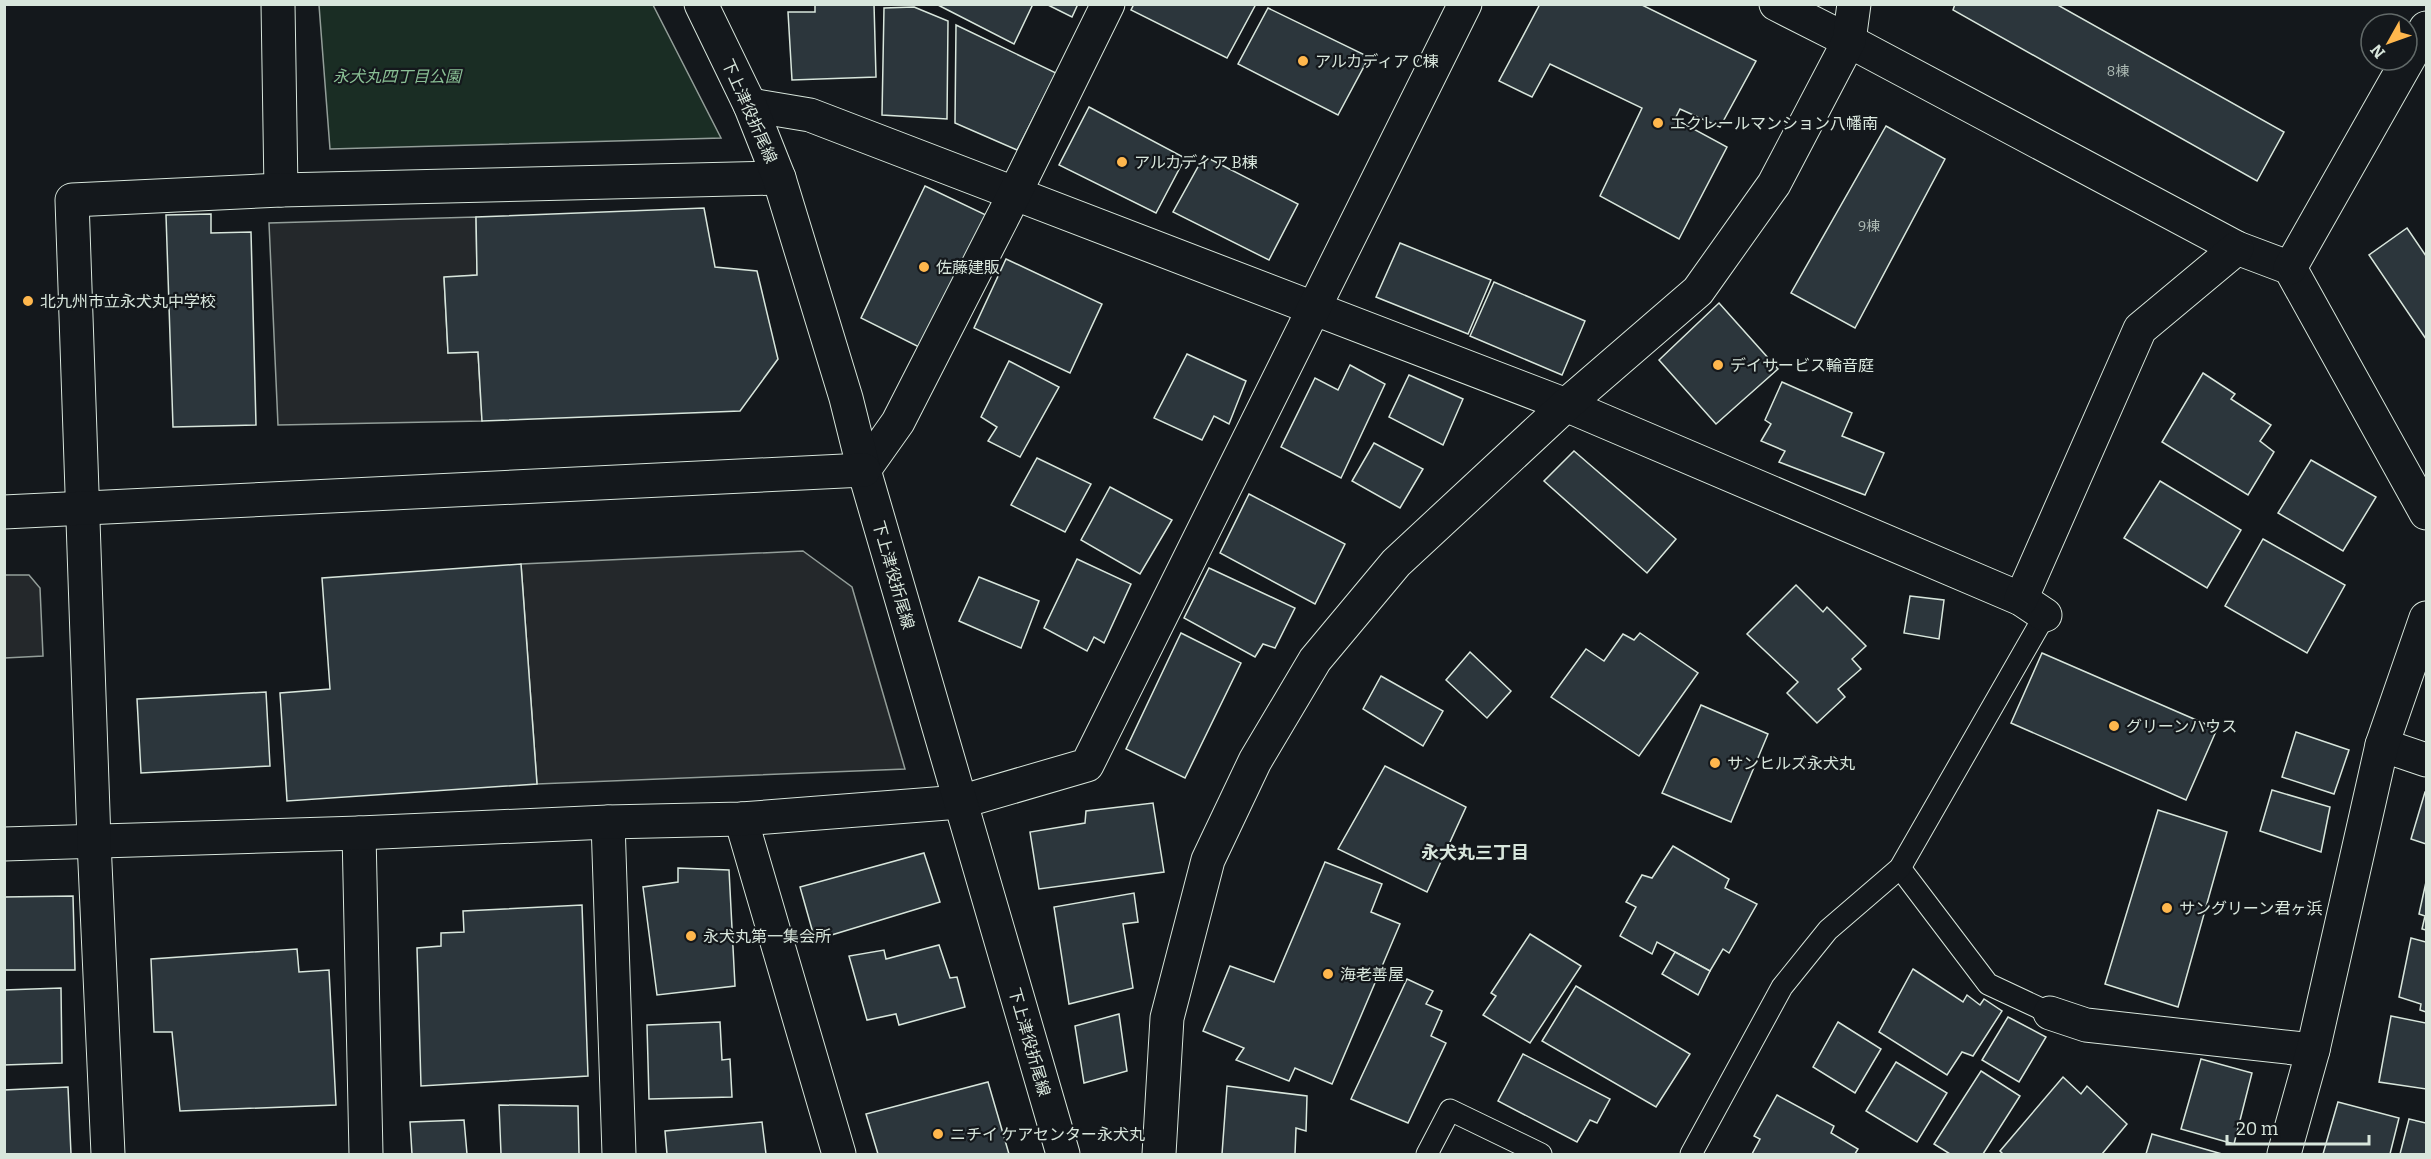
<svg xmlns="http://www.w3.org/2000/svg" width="2431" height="1159" viewBox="0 0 2431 1159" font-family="Bitter,'Noto Sans JP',serif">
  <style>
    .green { fill: #1a2d24; stroke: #939e99; stroke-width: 1.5 }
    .parking { fill: #24282b; stroke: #939e99; stroke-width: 1.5 }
    .building { fill: #2c363c; stroke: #d8e6dc; stroke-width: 1.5 }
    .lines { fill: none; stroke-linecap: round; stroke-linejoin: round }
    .lane-casing { stroke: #d8e6dc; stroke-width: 23 }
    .street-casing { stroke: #d8e6dc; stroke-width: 35 }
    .secondary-casing { stroke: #d8e6dc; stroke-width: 35 }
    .lane { stroke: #14181c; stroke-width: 21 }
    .street { stroke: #14181c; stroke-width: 33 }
    .secondary { stroke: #14181c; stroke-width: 33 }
    .poi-dot { fill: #ffb74d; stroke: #14181c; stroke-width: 2 }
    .labels { text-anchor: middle; stroke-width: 4.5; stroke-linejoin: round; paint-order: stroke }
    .number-label { font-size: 14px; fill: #adbab4 }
    .poi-label { font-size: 16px; fill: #d8e6dc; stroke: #14181c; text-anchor: start }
    .park-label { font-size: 16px; font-style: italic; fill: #8ac095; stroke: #14181c }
    .street-label { font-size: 16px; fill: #d8e6dc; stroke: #14181c }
    .neighbourhood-label { font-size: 18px; font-weight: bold; fill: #d8e6dc; stroke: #14181c }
  </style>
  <rect width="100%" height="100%" fill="#14181c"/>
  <polygon class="green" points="319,5 653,5 721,138 330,149"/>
  <g class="parking">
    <polygon points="476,217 477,275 444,278 448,353 478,352 482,421 278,425 269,223"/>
    <polygon points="803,551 852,587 905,769 537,784 521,564"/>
    <polygon points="5,575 29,575 40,588 43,656 5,658"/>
  </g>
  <g class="building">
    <polygon points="815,4 874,4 876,77 792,80 788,12 815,12"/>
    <polygon points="936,4 1033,4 1014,44"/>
    <polygon points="1046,4 1078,4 1072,17"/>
    <polygon points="1134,4 1256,4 1227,58 1131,10"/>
    <polygon points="1540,4 1640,4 1756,61 1720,127 1680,109 1675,119 1727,147 1679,239 1600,196 1642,108 1550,64 1532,97 1499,81"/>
    <polygon points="1955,4 2056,4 2284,132 2257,181 1953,10"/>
    <polygon points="914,7 948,21 947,119 882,115 884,8"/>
    <polygon points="1268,8 1369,57 1338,115 1238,64"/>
    <polygon points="956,25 1056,73 1017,150 955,123"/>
    <polygon points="1089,107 1185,158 1156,213 1059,165"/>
    <polygon points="1886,126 1945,159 1855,328 1791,293"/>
    <polygon points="1204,156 1298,204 1269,260 1173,212"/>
    <polygon points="925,186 988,216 921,348 861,318"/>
    <polygon points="704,208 715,267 757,271 778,359 740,411 482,421 478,352 448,353 444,277 477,275 476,217"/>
    <polygon points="211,214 211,233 251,232 256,425 173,427 166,215"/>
    <polygon points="2407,228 2426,256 2426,339 2369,255"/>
    <polygon points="1400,243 1491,280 1468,334 1376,297"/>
    <polygon points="1006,259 1102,304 1070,373 974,328"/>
    <polygon points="1494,282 1585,321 1562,375 1470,336"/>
    <polygon points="1719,303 1778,369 1716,424 1659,360"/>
    <polygon points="1187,354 1246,381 1229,424 1214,416 1202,440 1154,418"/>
    <polygon points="1009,361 1059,387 1020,457 988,441 997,427 981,417"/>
    <polygon points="1350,365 1385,384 1341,478 1281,447 1315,378 1338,390"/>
    <polygon points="2203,373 2235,394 2231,399 2271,425 2260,441 2274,452 2248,495 2162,442"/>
    <polygon points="1409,375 1463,399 1443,445 1389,417"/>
    <polygon points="1782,382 1852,413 1842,436 1884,453 1865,495 1779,462 1785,451 1761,441 1771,424 1765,420"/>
    <polygon points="1374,443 1423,469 1400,508 1352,481"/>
    <polygon points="1574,451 1676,539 1647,573 1544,481"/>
    <polygon points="1037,458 1091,484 1065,532 1011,505"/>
    <polygon points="2311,460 2376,497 2343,551 2278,513"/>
    <polygon points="2160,481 2241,530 2207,588 2124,538"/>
    <polygon points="1110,487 1172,520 1140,574 1081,540"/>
    <polygon points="1249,494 1345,544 1315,604 1220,553"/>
    <polygon points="2263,539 2345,585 2307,653 2225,606"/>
    <polygon points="1077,559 1131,584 1104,643 1094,637 1087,651 1044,628"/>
    <polygon points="521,564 537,784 287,801 280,693 330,689 322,578"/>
    <polygon points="1209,568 1295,608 1275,648 1263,644 1255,657 1184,618"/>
    <polygon points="979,577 1039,601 1021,648 959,621"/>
    <polygon points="1796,585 1823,612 1827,607 1866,646 1852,659 1861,669 1838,689 1845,697 1817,723 1787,693 1798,682 1747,634"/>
    <polygon points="1910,596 1944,600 1939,639 1904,633"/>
    <polygon points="1181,633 1241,663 1185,778 1126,749"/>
    <polygon points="1640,633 1698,673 1639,756 1551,697 1586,649 1604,661 1623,634 1634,640"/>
    <polygon points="1470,652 1511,691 1487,718 1446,680"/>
    <polygon points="2042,653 2217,729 2186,800 2011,723"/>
    <polygon points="1381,676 1443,711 1423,746 1363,709"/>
    <polygon points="266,692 270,766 141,773 137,699"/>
    <polygon points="1701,705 1768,734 1731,822 1662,793"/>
    <polygon points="2296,732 2349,750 2334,794 2282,777"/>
    <polygon points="1385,766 1466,807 1427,892 1338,849"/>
    <polygon points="2272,790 2330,807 2321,852 2260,831"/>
    <polygon points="2425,792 2426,792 2426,844 2411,839"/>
    <polygon points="1153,803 1164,872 1039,889 1030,832 1085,823 1086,811"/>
    <polygon points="2158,810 2227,832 2178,1007 2105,984"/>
    <polygon points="1673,846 1729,879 1725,888 1757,904 1729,953 1723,949 1710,971 1657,942 1652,954 1620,936 1636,907 1626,902 1642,875 1652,878"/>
    <polygon points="924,853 940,902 815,940 800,887"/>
    <polygon points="1325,862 1382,884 1371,912 1400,924 1332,1084 1295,1068 1289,1081 1236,1060 1244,1048 1203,1031 1230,966 1274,982"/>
    <polygon points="678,868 729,870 735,986 657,995 643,887 678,882"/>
    <polygon points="2426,882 2426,930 2422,929 2425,916 2419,914"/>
    <polygon points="1134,893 1138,922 1123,924 1133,988 1069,1004 1054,907"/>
    <polygon points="73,896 75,970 4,970 4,897"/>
    <polygon points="582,905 588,1076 421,1086 417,948 441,946 441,933 464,932 463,911"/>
    <polygon points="1530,934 1581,966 1530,1043 1483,1015 1496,996 1491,993"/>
    <polygon points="2411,938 2426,942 2426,1012 2420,1010 2421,1004 2399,997"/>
    <polygon points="939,945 950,978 957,977 965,1007 899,1025 896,1014 867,1020 849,956 884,950 886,959"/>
    <polygon points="297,949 299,972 329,970 336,1105 180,1111 172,1032 154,1032 151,959"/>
    <polygon points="1675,952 1710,971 1698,995 1662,974"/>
    <polygon points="1913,969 1963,1002 1967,995 1980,1005 1984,999 2002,1011 1973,1056 1962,1052 1947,1075 1879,1032"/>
    <polygon points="1407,979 1433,991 1426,1004 1442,1011 1431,1036 1446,1043 1408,1123 1351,1099"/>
    <polygon points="1576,986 1690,1054 1656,1107 1542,1041"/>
    <polygon points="61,988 62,1063 4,1065 4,990"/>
    <polygon points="1119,1014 1127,1071 1084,1083 1075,1026"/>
    <polygon points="2391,1016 2426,1023 2426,1089 2379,1082"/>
    <polygon points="2008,1017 2046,1037 2019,1082 1982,1060"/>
    <polygon points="720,1022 722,1060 730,1059 732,1097 649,1099 647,1025"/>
    <polygon points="1838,1022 1881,1049 1855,1093 1813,1067"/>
    <polygon points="1523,1054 1610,1099 1597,1123 1590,1120 1577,1142 1498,1101"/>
    <polygon points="2201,1059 2252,1073 2234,1144 2181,1129"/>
    <polygon points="1896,1062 1947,1093 1917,1142 1866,1111"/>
    <polygon points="1981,1071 2020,1096 1983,1154 1950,1154 1934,1144"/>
    <polygon points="2063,1077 2081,1094 2087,1086 2127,1124 2102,1154 2003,1154 2000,1151"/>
    <polygon points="988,1082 1009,1154 878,1154 866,1114"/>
    <polygon points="1227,1086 1307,1096 1306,1131 1296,1128 1295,1154 1222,1154"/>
    <polygon points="68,1087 71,1154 4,1154 4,1090"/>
    <polygon points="1777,1095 1834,1126 1831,1133 1858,1149 1855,1154 1752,1154 1760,1139 1754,1136"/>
    <polygon points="2338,1102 2399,1118 2390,1154 2323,1154"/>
    <polygon points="499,1105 578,1106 579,1154 501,1154"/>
    <polygon points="2409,1119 2426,1123 2426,1154 2400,1154"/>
    <polygon points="464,1120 467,1154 412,1154 410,1122"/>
    <polygon points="762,1122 766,1154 667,1154 665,1131"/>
    <polygon points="2152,1134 2222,1154 2146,1154"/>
  </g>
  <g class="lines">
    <defs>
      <g id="lane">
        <polyline points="1900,868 1988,984 2050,1013"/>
        <polyline points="1427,1154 1450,1110 1541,1154"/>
        <polyline points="1691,1154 1782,987 1828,930 1900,868 2045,615"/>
      </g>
      <g id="street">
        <polyline points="278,4 281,190"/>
        <polyline points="1776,4 1849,41 2237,248 2290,268 2426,513"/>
        <polyline points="750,105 810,115 1566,405 2021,599 2045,615"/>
        <polyline points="2290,268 2426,28"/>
        <polyline points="864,470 898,422 1015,193 1108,4"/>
        <polyline points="2021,599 2140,329 2237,248"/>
        <polyline points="2382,745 2426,760"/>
        <polyline points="741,819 839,1154"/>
        <polyline points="608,822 619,1154"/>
        <polyline points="359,833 366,1154"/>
        <polyline points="4,844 359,833 608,822 741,819 960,802 1087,765 1465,4"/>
        <polyline points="2050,1013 2086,1025 2313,1050"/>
        <polyline points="108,1154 94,841 72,200 281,190 779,178"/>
        <polyline points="2284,1154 2313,1050 2382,745 2426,618"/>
      </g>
      <g id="secondary">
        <polyline points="701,4 750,105 779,178 846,398 864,470 1063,1154"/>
        <polyline points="4,512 864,470"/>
        <polyline points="1159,1154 1167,1018 1208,860 1255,761 1315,660 1396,563 1566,405 1698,291 1774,184 1849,41 1854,4"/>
      </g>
    </defs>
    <use href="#lane" class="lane-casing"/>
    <use href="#street" class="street-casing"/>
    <use href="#secondary" class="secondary-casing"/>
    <use href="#lane" class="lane"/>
    <use href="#street" class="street"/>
    <use href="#secondary" class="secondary"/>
  </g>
  <g class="poi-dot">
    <circle cx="1303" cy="61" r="6"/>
    <circle cx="1658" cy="123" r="6"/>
    <circle cx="1122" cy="162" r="6"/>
    <circle cx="924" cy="267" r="6"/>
    <circle cx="28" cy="301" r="6"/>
    <circle cx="1718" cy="365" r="6"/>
    <circle cx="2114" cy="726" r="6"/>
    <circle cx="1715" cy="763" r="6"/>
    <circle cx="2167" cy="908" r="6"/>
    <circle cx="691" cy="936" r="6"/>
    <circle cx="1328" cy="974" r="6"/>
    <circle cx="938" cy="1134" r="6"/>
  </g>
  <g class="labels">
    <g class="number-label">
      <text x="2118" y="76">8棟</text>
      <text x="1869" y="231">9棟</text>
    </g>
    <g class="poi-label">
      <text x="1315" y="67">アルカディア C棟</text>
      <text x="1670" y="129">エクレールマンション八幡南</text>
      <text x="1134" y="168">アルカディア B棟</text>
      <text x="936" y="273">佐藤建販</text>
      <text x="40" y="307">北九州市立永犬丸中学校</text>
      <text x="1730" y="371">デイサービス輪音庭</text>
      <text x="2126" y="732">グリーンハウス</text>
      <text x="1727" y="769">サンヒルズ永犬丸</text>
      <text x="2179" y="914">サングリーン君ヶ浜</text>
      <text x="703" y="942">永犬丸第一集会所</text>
      <text x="1340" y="980">海老善屋</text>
      <text x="950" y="1140">ニチイ ケアセンター永犬丸</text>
    </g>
    <g class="park-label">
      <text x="397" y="82">永犬丸四丁目公園</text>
    </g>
    <g class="street-label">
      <text transform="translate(750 111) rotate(66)" y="6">下上津役折尾線</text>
      <text transform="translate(894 575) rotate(74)" y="6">下上津役折尾線</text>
      <text transform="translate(1030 1042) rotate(74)" y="6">下上津役折尾線</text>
    </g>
    <g class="neighbourhood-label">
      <text x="1475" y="859">永犬丸三丁目</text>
    </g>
  </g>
  <rect width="2431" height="1159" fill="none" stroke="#d8e6dc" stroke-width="12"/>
  <g transform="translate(2389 42) rotate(230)"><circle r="28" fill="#14181c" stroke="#626a69" stroke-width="1.5"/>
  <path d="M0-4.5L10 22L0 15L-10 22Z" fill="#ffb74d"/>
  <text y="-9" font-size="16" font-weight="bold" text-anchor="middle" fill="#d8e6dc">N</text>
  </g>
  <path d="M2227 1135v9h142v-9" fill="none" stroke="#d8e6dc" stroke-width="3"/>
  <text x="2236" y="1135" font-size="18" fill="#d8e6dc" stroke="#14181c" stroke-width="4.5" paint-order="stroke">20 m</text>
</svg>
